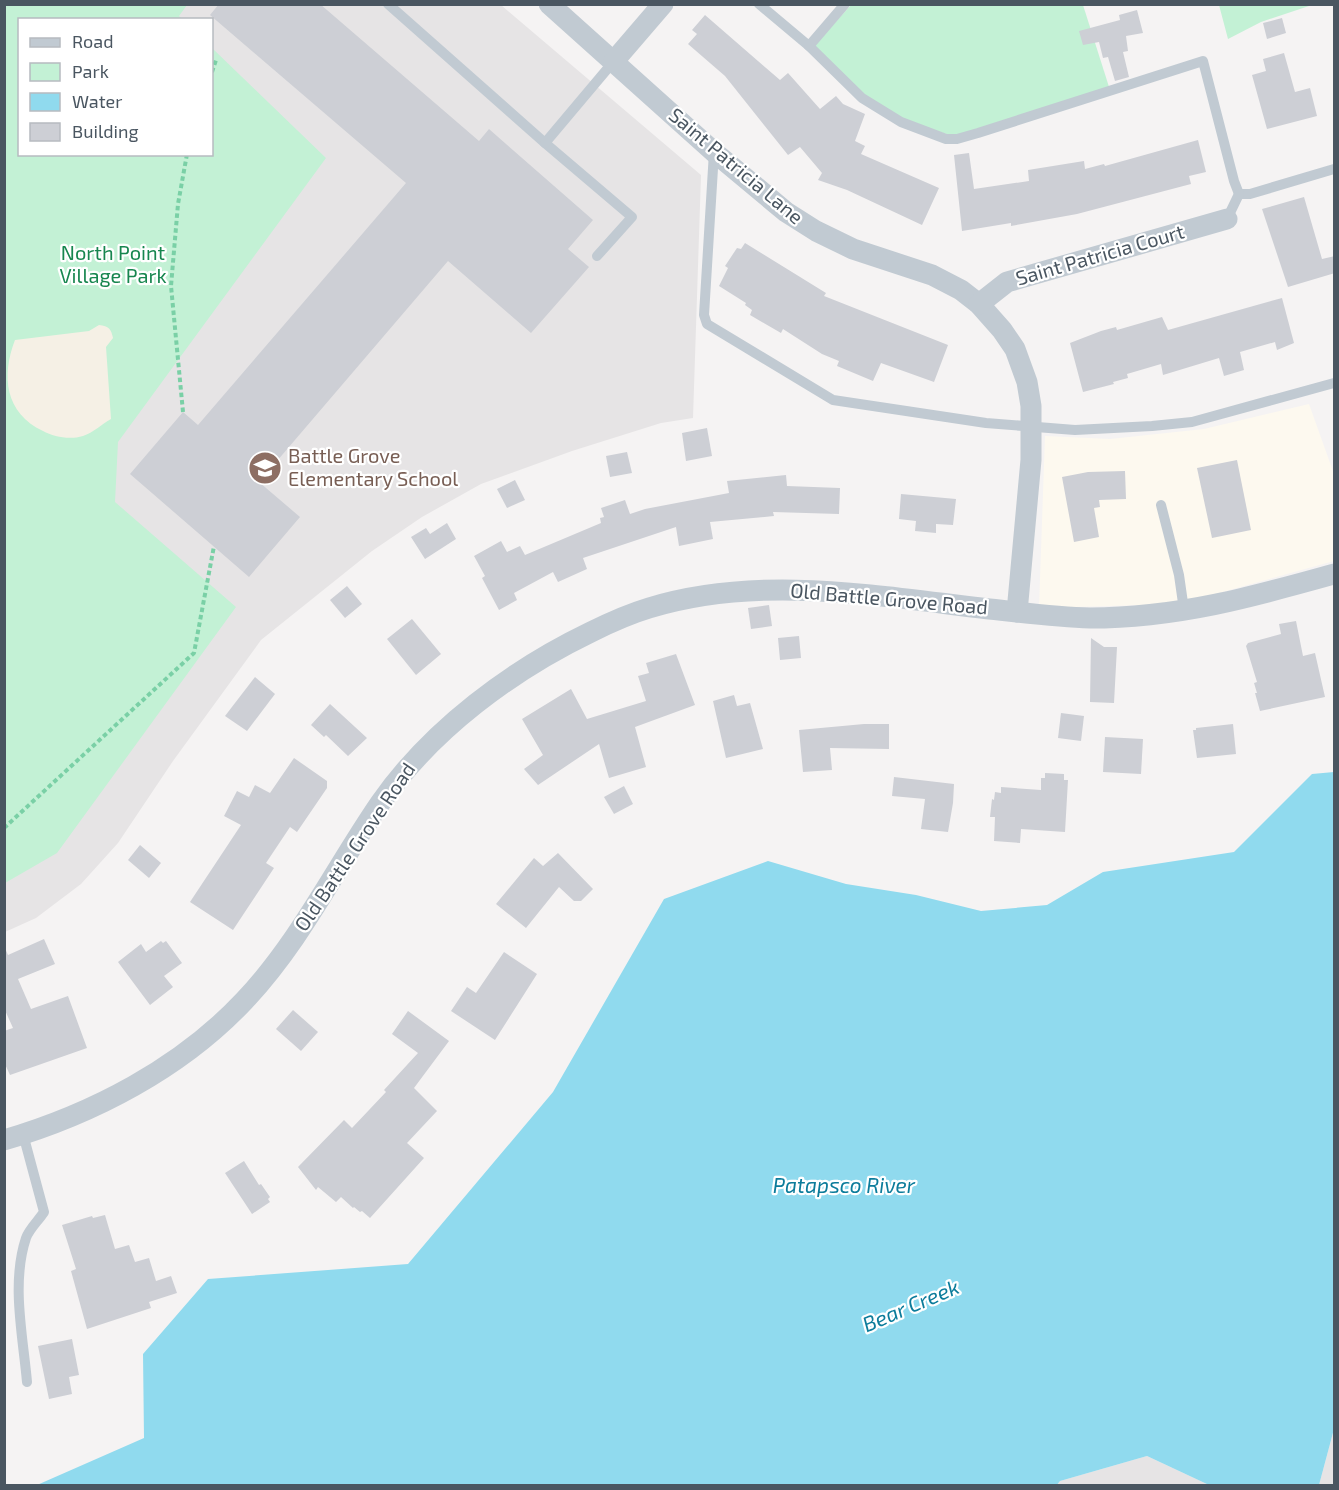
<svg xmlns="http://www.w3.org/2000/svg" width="1339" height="1490" viewBox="0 0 1339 1490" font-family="'Exo 2',sans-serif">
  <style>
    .commercial { fill: #fdf9ef }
    .education { fill: #e6e4e5; fill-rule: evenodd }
    .green { fill: #c3f1d5 }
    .sand { fill: #f5f0e5 }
    .water { fill: #90daee }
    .building { fill: #cdcfd5 }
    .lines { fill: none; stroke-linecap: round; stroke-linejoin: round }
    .path { stroke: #7ad0a6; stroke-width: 4; stroke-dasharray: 4.5 3; stroke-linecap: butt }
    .service { stroke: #c1cad2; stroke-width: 10 }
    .minor { stroke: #c1cad2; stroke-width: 21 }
    .labels { text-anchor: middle; stroke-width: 4.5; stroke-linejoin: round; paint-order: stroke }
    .street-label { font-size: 20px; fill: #4a5661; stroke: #fff }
    .park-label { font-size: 20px; fill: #17864f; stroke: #fff }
    .education-label { font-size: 20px; fill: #785e54; stroke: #fff; text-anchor: start }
    .water-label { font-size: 21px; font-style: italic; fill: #0c7c9b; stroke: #fff }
  </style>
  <rect width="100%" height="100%" fill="#f5f3f3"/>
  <polygon class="commercial" points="1309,404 1334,474 1334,561 1179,604 1039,608 1045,436 1110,439 1204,429"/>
  <g class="education">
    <path d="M4,5H501L701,175L693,418L661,423L572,451L481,484L422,517L372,551L261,640L173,761L118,843L81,884L36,918L5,932ZM20,20H212V154H20Z"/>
    <polygon points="1334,1429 1334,1485 1319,1485"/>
    <polygon points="1147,1456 1209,1485 1056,1486 1060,1481"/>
  </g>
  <g class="green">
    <polygon points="5,5 187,5 179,16 182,19 20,20 20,154 212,154 212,48 326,158 118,442 115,502 236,607 57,853 5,883"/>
    <polygon points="851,5 1083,5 1110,90 957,137 902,121 864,97 813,47"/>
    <polygon points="1219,5 1219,4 1312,5 1261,22 1228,39"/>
  </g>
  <path class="sand" d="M99,325C109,326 111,329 113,338L106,347L111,419C102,424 93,433 83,436C70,440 54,437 43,431C5,413 1,376 15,340L89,331Z"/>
  <polygon class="water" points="1334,772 1334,1429 1319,1485 1209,1485 1147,1456 1060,1481 1056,1486 37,1485 144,1438 143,1354 208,1279 408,1264 553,1092 664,899 768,861 846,884 916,895 981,911 1047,905 1103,872 1234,852 1312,774"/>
  <g class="building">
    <polygon points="219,4 320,4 479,141 489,129 593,220 568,249 589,267 531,333 448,261 259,482 300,517 249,577 130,474 183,412 198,425 406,183 210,15"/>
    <polygon points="1137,10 1143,33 1126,36 1128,51 1123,52 1129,77 1115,81 1108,57 1103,58 1099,42 1083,45 1079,31 1120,20 1119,15"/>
    <polygon points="705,15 780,80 788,73 820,109 836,96 843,104 865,114 855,141 865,146 861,154 939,188 922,225 847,190 818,180 822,173 800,147 788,155 725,76 688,44 697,34 692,30"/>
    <polygon points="1282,18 1286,33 1267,39 1263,23"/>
    <polygon points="1284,53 1295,92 1310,88 1317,116 1267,129 1252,75 1266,71 1263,59"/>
    <polygon points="1198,140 1206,172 1189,176 1191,184 1077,214 1011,226 1011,223 962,231 954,155 969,153 974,189 1029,181 1028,170 1084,161 1085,169 1104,164 1105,166"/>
    <polygon points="1304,197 1322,259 1335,256 1335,273 1288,287 1262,209"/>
    <polygon points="745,243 826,293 824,296 948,345 934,382 881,363 873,381 837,366 839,361 822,354 783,329 781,333 750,315 752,310 745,305 746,303 719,286 728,268 725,266 737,248 741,249"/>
    <polygon points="1282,298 1294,343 1277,350 1275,342 1240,352 1244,370 1224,376 1219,358 1163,375 1161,364 1127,374 1128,378 1113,382 1114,384 1083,392 1070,343 1101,331 1116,327 1117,330 1162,317 1168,330"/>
    <polygon points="707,428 712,456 686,461 682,433"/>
    <polygon points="627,452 632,473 610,477 606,456"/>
    <polygon points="1237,460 1251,530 1212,538 1197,468"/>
    <polygon points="1125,471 1126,499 1099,500 1100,507 1094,508 1099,537 1074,542 1062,477 1088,472"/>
    <polygon points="786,475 787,486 840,488 839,514 773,512 774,516 710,522 713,539 679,546 676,527 583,558 587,569 558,582 553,572 514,593 517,600 499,610 482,578 485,576 474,556 501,541 507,552 520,546 525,555 601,523 600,518 604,517 601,508 625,500 630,514 645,509 729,493 727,481"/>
    <polygon points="515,480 525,500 507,508 497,489"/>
    <polygon points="901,494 956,499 953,525 936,524 936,533 915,531 916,521 899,519"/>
    <polygon points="447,523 456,539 425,559 411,537 426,528 430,534"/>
    <polygon points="347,586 362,604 345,618 330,600"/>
    <polygon points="769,605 772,626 751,629 748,608"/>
    <polygon points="412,619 441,654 416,675 387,639"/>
    <polygon points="1296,621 1303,656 1315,653 1325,697 1260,711 1255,693 1257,693 1254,683 1257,682 1246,646 1248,643 1281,634 1279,624"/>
    <polygon points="799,636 801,658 780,660 778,638"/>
    <polygon points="1091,638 1104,647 1117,647 1114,703 1090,702"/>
    <polygon points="676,654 695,705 635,727 646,767 609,778 599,744 538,785 524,769 543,755 522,719 571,689 587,719 646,701 638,676 649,673 646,663"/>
    <polygon points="255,677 275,694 247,731 225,716"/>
    <polygon points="734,695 737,706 750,703 763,749 726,758 713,701"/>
    <polygon points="330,704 367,738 348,756 326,735 324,737 311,725"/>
    <polygon points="1061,713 1084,716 1081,741 1058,738"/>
    <polygon points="864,724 889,724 889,749 830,748 832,770 803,772 799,730"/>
    <polygon points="1233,724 1236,754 1197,758 1193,730 1196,730 1196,728"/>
    <polygon points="1105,737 1143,739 1141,774 1103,772"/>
    <polygon points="294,758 327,781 327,788 297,832 290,827 266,863 274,868 233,930 190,902 241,825 224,816 237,791 249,797 255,785 270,793"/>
    <polygon points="1045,773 1064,774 1064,780 1068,780 1065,832 1021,829 1020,843 994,841 995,817 990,817 992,799 994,800 995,792 1001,793 1001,787 1041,790 1041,778 1045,778"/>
    <polygon points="894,777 954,784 953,803 948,832 921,829 925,799 892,796"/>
    <polygon points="624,786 633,804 614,814 604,797"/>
    <polygon points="140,845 161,863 149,878 128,860"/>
    <polygon points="558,853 593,889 581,901 574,901 559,887 526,928 496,904 534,858 543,866"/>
    <polygon points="44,939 55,964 18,979 31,1009 68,996 87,1048 10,1075 4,1062 4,1031 13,1028 4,1008 4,946 8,955"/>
    <polygon points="161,941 163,943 166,941 182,963 164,976 173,987 150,1005 118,962 141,944 146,952"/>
    <polygon points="504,952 537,974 495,1040 451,1011 467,987 476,993"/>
    <polygon points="293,1010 318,1032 301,1051 276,1029"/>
    <polygon points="408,1011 449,1041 414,1088 437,1111 407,1143 424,1158 370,1218 362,1211 360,1212 354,1207 353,1208 341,1197 336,1202 318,1187 316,1190 298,1167 344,1120 352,1128 386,1092 384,1090 418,1053 392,1034"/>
    <polygon points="244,1161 259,1185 261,1184 270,1197 268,1199 270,1202 252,1214 225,1173"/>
    <polygon points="105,1215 115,1249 129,1245 135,1262 149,1258 156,1281 171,1276 177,1293 149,1302 151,1308 87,1329 71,1271 76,1269 62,1225 92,1216 93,1218"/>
    <polygon points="72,1339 79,1375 69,1377 72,1394 49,1399 38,1346"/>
  </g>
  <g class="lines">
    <g class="path">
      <polyline points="212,72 216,60"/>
      <polyline points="183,412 171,286 178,204 187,154"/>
      <polyline points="4,828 194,653 214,546"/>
    </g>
    <g class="service">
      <polyline points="388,4 545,143 632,217 597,256"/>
      <polyline points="759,4 809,46 862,98 901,122 946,139 957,139 978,133 1203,61 1234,181 1239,194 1250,194 1334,169"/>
      <polyline points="809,46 845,4"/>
      <polyline points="545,143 614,61"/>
      <polyline points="714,152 704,315 707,324 833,400 986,423 1075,430 1152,426 1192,422 1334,383"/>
      <polyline points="1227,219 1239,194"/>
      <polyline points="1161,505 1179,575 1184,610"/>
      <path d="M23,1134L44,1212C39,1220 29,1229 26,1238C11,1283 23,1336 27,1382"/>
    </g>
    <g class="minor">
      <polyline points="549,4 714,152 786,212 816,231 853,249 932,275 961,290 979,304 1002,330 1015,349 1027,382 1031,406 1031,460 1017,612"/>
      <polyline points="614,61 663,4"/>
      <polyline points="979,304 1007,282 1227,219"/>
      <path d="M4,1140C93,1114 181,1068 244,1001C300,942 336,867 381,802C432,729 512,670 591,632C609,623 629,614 649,608C757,575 871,595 981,608C1017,612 1054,617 1090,618C1177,618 1252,597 1334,574"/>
    </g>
  </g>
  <defs>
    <symbol id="school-disc" viewBox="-11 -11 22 22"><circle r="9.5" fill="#8d6e63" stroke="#fff"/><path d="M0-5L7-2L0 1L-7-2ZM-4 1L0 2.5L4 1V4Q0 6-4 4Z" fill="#fff"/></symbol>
  </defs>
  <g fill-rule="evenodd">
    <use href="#school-disc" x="246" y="449" width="38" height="38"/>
  </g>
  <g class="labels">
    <g class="street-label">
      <text transform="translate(736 166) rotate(40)" y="7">Saint Patricia Lane</text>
      <text transform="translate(1100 255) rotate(-16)" y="7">Saint Patricia Court</text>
      <text transform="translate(889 599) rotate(5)" y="7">Old Battle Grove Road</text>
      <text transform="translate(355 847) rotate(-56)" y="7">Old Battle Grove Road</text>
    </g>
    <g class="park-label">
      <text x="113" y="260">North Point<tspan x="113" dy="23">Village Park</tspan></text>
    </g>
    <g class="education-label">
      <text x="288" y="463">Battle Grove<tspan x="288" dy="23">Elementary School</tspan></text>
    </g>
    <g class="water-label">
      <text x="844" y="1193">Patapsco River</text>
      <text transform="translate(911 1306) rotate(-23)" y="7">Bear Creek</text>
    </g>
  </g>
  <rect width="1339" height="1490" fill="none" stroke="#4a5661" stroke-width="12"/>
  <rect x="18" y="18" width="195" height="138" fill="#ffffff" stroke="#b7bbc0" stroke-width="1.5"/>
  <rect x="30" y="38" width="30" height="9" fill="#c1cad2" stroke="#b7bbc0" stroke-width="1.5"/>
  <text x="72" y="48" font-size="18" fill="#4a5661">Road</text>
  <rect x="30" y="63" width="30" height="18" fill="#c3f1d5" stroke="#b7bbc0" stroke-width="1.5"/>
  <text x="72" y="78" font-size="18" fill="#4a5661">Park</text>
  <rect x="30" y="93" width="30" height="18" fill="#90daee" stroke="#b7bbc0" stroke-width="1.5"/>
  <text x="72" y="108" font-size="18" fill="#4a5661">Water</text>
  <rect x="30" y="123" width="30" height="18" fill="#cdcfd5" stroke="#b7bbc0" stroke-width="1.5"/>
  <text x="72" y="138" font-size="18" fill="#4a5661">Building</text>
</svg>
